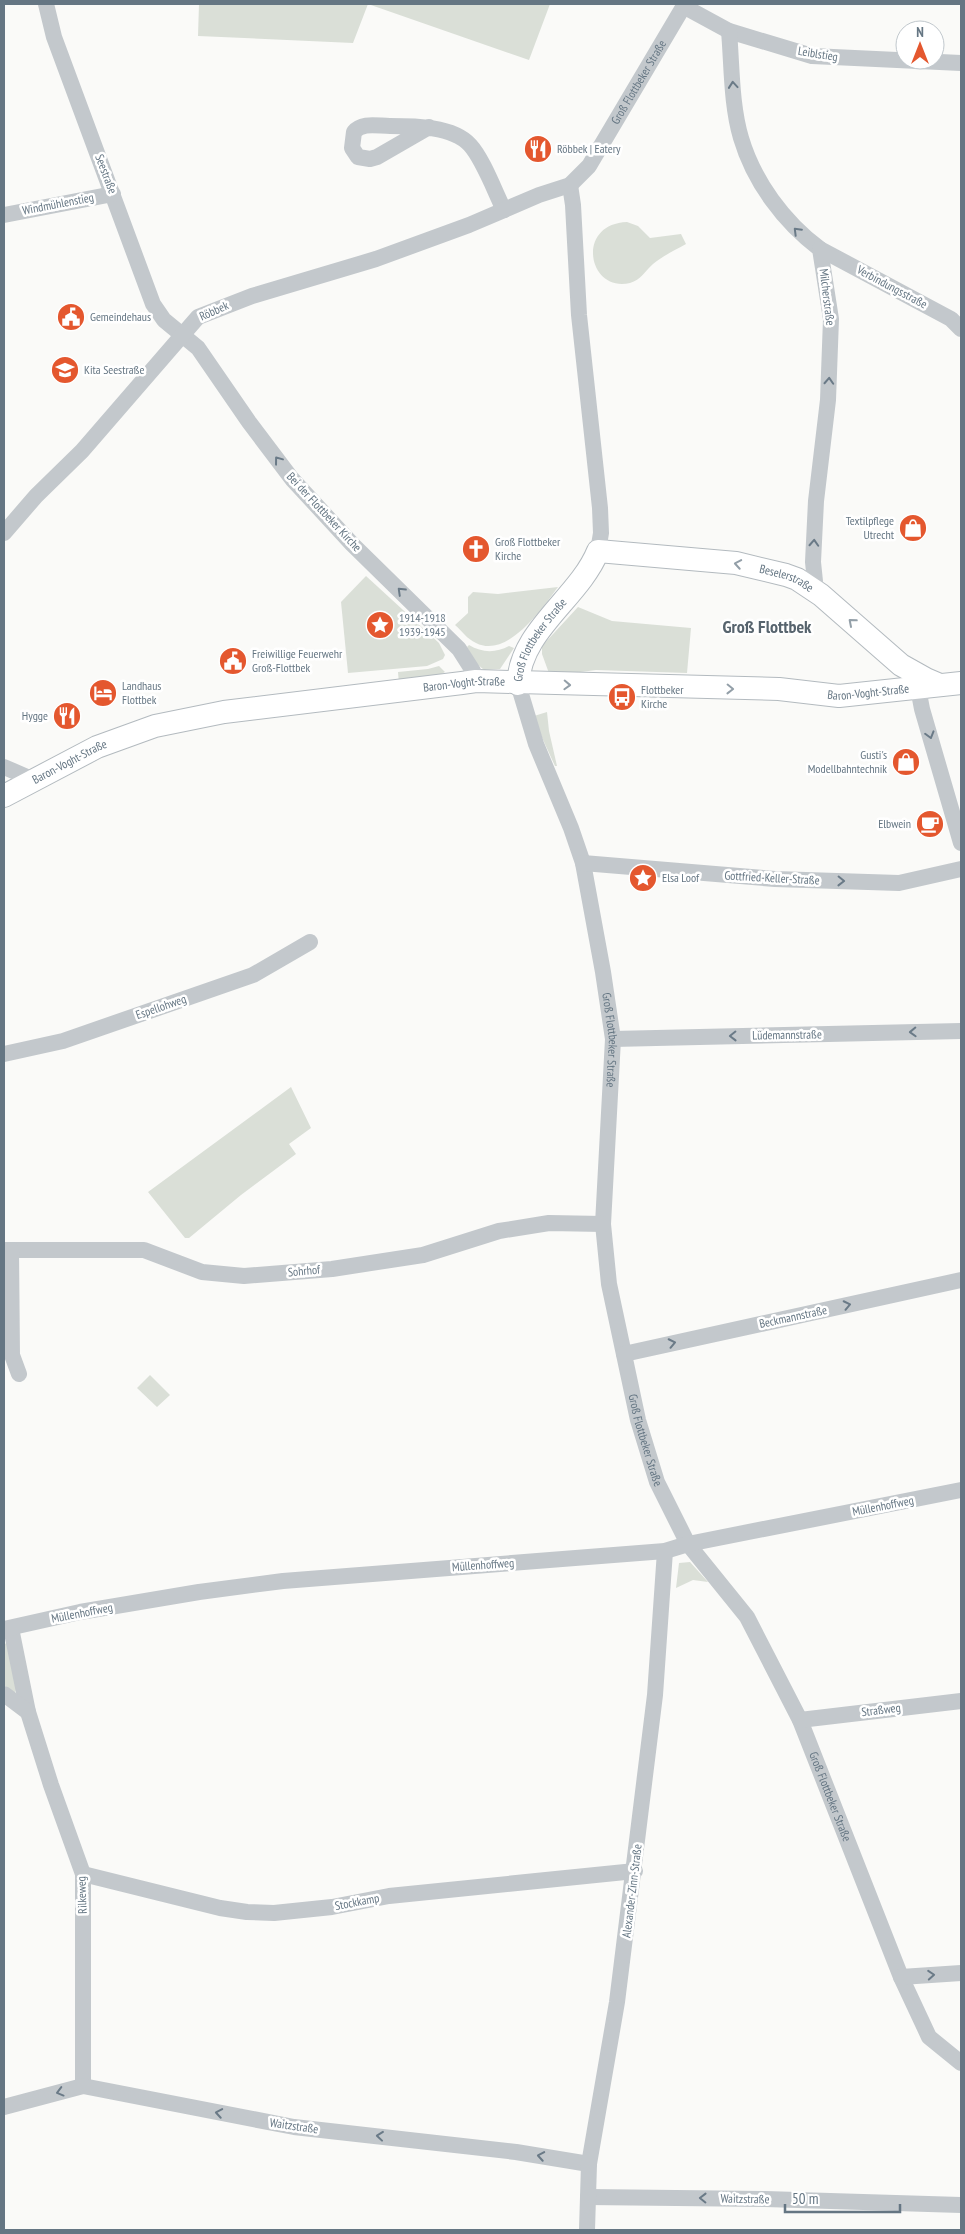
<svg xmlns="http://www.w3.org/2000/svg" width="965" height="2234" viewBox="0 0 965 2234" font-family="'PT Sans Narrow',sans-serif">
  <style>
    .green { fill: #dadfd7 }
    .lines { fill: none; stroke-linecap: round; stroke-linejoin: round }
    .secondary-casing { stroke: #b3babf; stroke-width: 24 }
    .street { stroke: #c3c8cc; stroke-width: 16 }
    .secondary { stroke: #fff; stroke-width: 22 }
    .oneway { stroke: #6a7a87 }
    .oneway2 { stroke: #939fa8 }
    .labels { text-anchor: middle; stroke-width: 5; stroke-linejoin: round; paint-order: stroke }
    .street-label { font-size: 12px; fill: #657683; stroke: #fff }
    .poi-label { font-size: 12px; fill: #657683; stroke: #fff; text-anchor: start }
    .district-label { font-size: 18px; font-weight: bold; fill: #57646e; stroke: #fff }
  </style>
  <rect width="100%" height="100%" fill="#fafaf8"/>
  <g class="green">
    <polygon points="199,4 550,4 529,60 368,4 353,43 198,36"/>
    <path d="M627,222L638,226L650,238L681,234L686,244C675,250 663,256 653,264C645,271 641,280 630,283C588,293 575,224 627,222Z"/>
    <polygon points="366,576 439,643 445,655 443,659 427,666 348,673 341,602"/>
    <path d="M558,587C542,609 507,659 476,643C467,639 462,631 455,625L468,613V597L473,592L498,594Z"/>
    <polygon points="578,607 612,621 691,628 687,673 596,670 550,676 542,654 542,646"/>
    <path d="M469,645C482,653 496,653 509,646L514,648L500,669L484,670L476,663L467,647Z"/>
    <polygon points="439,666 445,672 436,677 399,684 398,672 428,669"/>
    <polygon points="547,712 549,731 557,766 555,766 534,720 534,716"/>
    <polygon points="291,1087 311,1128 289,1144 296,1154 241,1195 189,1238 185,1238 148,1192"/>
    <polygon points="150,1375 170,1395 157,1407 137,1388"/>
    <polygon points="690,1562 708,1582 693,1580 676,1588 679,1563"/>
    <polygon points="4,1643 7,1644 16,1690 15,1693 4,1685"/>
  </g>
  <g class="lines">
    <defs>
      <g id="secondary">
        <path id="s3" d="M518,684C520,630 579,598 598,551L736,563L786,575L797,579L821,595L901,665L926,679L940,685"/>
        <path id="s4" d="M4,796L97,747L155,726L224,712L462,683L476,681L779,689L839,696L961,683"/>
      </g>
    </defs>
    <use href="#secondary" class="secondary-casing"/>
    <g class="street">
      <polyline points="46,4 54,37 153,304 164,320 198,348 249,422 292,479 352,544 459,649 473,671 476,681"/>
      <polyline points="683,6 729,31 812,56 961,63"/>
      <path d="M729,31C732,66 731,104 741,138C754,182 784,222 820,249L831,319L828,400L816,501L813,562L816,591"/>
      <path d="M429,127L377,157L370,159L358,157L352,148L354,132C362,122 377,126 390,126C414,126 453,126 470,145C483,159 495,192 504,210"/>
      <polyline points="570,185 573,205 579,315 600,508 601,533 598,551"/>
      <polyline points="4,215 113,194"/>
      <polyline points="820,249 951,319 961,329"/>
      <path id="s1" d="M4,533L36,496L82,451L198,317L252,296L376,259L469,225L539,195L570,185L589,166L685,4"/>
      <path id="s2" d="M518,684L536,744L571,828L583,863L603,972L613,1039L603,1224L609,1284L638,1420L657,1482L688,1544L747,1617L800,1720L901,1977L929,2037L961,2063"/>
      <polyline points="918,688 922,709 961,843"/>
      <polyline points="4,767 34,780"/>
      <polyline points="583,863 775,879 899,883 961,869"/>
      <polyline points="613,1039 961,1031"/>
      <polyline points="4,1054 63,1041 253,975 310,942"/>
      <polyline points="4,1250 144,1250 202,1272 244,1276 332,1269 423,1255 499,1231 549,1223 603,1224"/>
      <polyline points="11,1250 12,1355 19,1374"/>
      <polyline points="624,1354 961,1280"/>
      <polyline points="11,1628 28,1712 51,1785 83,1874 83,2086"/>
      <polyline points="4,1629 80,1612 199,1592 283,1581 665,1551 688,1544 961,1490"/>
      <polyline points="4,1694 28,1712"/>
      <polyline points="800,1720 961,1701"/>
      <polyline points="83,1874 220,1908 247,1912 274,1913 332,1907 389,1896 635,1871"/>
      <polyline points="901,1977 961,1973"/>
      <polyline points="4,2107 83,2086 294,2127 516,2152 589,2164"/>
      <polyline points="588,2197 765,2199 961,2205"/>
      <polyline points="587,2230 589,2164 617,2002 655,1695 665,1551"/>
    </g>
    <use href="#secondary" class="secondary"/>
  </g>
  <defs><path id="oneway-chevron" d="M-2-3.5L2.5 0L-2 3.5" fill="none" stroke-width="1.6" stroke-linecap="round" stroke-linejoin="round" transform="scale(1.25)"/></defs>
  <g class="oneway">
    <use href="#oneway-chevron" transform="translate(733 85) rotate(-95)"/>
    <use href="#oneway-chevron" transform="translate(797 231) rotate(-135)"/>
    <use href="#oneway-chevron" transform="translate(829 381) rotate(-87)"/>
    <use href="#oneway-chevron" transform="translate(278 460) rotate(-127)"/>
    <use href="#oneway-chevron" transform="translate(814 543) rotate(-87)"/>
    <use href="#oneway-chevron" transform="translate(401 591) rotate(-136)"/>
    <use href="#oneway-chevron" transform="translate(930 735) rotate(74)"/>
    <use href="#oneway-chevron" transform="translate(841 881) rotate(1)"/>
    <use href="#oneway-chevron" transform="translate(913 1032) rotate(178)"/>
    <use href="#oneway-chevron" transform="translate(733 1036) rotate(179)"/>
    <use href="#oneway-chevron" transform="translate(847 1305) rotate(-12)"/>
    <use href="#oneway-chevron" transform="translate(672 1343) rotate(-12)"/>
    <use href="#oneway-chevron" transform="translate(931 1975) rotate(-4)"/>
    <use href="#oneway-chevron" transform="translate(60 2092) rotate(165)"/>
    <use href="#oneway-chevron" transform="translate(219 2113) rotate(-170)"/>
    <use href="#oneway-chevron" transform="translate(380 2136) rotate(-174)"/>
    <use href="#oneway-chevron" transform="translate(541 2156) rotate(-170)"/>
    <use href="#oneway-chevron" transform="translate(703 2198) rotate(-179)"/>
  </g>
  <g class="oneway2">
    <use href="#oneway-chevron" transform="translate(738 564) rotate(-170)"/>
    <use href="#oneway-chevron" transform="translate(852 622) rotate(-139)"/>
    <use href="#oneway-chevron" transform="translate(567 685) rotate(2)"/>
    <use href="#oneway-chevron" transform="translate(730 689) rotate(1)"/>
  </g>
  <defs>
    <symbol id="restaurant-disc" viewBox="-11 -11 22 22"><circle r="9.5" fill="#e4572e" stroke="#fff"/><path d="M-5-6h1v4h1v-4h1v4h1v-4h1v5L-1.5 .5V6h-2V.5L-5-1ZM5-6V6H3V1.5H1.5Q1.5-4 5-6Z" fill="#fff"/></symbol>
    <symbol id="civic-disc" viewBox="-11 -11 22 22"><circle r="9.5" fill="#e4572e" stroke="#fff"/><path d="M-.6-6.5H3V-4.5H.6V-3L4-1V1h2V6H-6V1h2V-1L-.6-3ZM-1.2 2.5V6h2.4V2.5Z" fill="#fff"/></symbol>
    <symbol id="school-disc" viewBox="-11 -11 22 22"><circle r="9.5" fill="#e4572e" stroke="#fff"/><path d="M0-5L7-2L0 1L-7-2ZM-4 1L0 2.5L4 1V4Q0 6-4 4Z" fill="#fff"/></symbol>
    <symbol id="shop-disc" viewBox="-11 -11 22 22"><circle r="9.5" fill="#e4572e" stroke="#fff"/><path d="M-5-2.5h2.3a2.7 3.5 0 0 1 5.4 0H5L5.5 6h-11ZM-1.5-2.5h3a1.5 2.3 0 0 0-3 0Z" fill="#fff"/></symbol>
    <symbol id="church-disc" viewBox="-11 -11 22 22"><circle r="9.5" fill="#e4572e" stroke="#fff"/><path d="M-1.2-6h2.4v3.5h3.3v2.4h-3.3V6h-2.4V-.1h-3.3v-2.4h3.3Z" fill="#fff"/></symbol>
    <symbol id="sight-disc" viewBox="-11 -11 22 22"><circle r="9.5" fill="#e4572e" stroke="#fff"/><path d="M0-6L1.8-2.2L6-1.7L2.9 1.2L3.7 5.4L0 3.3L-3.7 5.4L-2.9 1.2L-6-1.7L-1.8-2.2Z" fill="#fff"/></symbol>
    <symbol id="hotel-disc" viewBox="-11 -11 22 22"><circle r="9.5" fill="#e4572e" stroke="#fff"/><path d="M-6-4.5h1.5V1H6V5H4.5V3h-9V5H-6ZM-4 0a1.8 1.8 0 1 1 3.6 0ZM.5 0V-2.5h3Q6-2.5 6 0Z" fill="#fff"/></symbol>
    <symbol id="bus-disc" viewBox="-11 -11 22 22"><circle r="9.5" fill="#e4572e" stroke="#fff"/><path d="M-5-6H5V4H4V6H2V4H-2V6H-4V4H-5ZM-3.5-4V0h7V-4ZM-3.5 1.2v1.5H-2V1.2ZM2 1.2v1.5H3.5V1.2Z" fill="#fff"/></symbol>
    <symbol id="cafe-disc" viewBox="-11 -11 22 22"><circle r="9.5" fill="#e4572e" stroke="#fff"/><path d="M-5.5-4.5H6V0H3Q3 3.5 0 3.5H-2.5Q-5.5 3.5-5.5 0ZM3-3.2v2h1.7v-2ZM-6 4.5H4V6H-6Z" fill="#fff"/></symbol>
  </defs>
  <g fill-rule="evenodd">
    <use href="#restaurant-disc" x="522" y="133" width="32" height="32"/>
    <use href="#civic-disc" x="55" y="301" width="32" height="32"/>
    <use href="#school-disc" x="49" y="354" width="32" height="32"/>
    <use href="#shop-disc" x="897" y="512" width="32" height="32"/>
    <use href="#church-disc" x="460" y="533" width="32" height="32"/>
    <use href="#sight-disc" x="364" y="609" width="32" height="32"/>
    <use href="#civic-disc" x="217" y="645" width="32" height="32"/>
    <use href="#hotel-disc" x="87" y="677" width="32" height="32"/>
    <use href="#bus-disc" x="606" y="681" width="32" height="32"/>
    <use href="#restaurant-disc" x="51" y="700" width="32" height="32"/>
    <use href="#shop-disc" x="890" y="746" width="32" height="32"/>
    <use href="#cafe-disc" x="914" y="808" width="32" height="32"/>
    <use href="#sight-disc" x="627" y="862" width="32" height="32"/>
  </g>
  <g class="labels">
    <g class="street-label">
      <text transform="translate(818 54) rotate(9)" y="4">Leiblstieg</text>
      <text dy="4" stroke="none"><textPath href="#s1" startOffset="810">Groß Flottbeker Straße</textPath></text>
      <text transform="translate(106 174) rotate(69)" y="4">Seestraße</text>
      <text transform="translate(58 204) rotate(-11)" y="4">Windmühlenstieg</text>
      <text transform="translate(892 287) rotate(28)" y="4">Verbindungsstraße</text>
      <text transform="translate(827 297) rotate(83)" y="4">Milcherstraße</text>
      <text transform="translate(214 311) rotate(-24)" y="4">Röbbek</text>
      <text transform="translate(324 512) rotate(47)" y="4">Bei der Flottbeker Kirche</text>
      <text dy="4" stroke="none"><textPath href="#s3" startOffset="349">Beselerstraße</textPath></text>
      <text dy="4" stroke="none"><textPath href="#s3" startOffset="50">Groß Flottbeker Straße</textPath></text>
      <text dy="4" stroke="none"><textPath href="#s4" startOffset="479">Baron-Voght-Straße</textPath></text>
      <text dy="4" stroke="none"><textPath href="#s4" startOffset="884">Baron-Voght-Straße</textPath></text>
      <text dy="4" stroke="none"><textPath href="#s4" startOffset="74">Baron-Voght-Straße</textPath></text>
      <text transform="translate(772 878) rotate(3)" y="4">Gottfried-Keller-Straße</text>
      <text transform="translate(161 1007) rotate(-19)" y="4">Espellohweg</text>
      <text transform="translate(787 1035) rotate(-1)" y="4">Lüdemannstraße</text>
      <text dy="4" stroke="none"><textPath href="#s2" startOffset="370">Groß Flottbeker Straße</textPath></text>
      <text transform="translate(304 1271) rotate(-5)" y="4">Sohrhof</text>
      <text transform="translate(793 1317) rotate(-12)" y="4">Beckmannstraße</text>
      <text dy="4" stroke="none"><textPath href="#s2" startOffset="775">Groß Flottbeker Straße</textPath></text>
      <text transform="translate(883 1506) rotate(-11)" y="4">Müllenhoffweg</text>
      <text transform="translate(483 1565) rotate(-4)" y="4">Müllenhoffweg</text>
      <text transform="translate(82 1613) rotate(-11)" y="4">Müllenhoffweg</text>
      <text transform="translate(881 1710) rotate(-7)" y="4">Straßweg</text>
      <text dy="4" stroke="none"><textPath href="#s2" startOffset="1180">Groß Flottbeker Straße</textPath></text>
      <text transform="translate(632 1891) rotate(-83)" y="4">Alexander-Zinn-Straße</text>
      <text transform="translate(82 1895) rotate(-92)" y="4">Rilkeweg</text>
      <text transform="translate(357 1902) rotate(-11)" y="4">Stockkamp</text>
      <text transform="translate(294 2126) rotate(8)" y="4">Waitzstraße</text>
      <text transform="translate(745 2199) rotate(1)" y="4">Waitzstraße</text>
    </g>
    <g class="poi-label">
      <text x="557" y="153">Röbbek | Eatery</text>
      <text x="90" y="321">Gemeindehaus</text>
      <text x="84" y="374">Kita Seestraße</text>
      <text x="894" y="525" text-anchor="end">Textilpflege<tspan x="894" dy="14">Utrecht</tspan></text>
      <text x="495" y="546">Groß Flottbeker<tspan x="495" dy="14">Kirche</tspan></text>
      <text x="399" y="622">1914-1918<tspan x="399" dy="14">1939-1945</tspan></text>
      <text x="252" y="658">Freiwillige Feuerwehr<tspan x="252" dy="14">Groß-Flottbek</tspan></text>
      <text x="122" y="690">Landhaus<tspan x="122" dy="14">Flottbek</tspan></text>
      <text x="641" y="694">Flottbeker<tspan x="641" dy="14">Kirche</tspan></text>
      <text x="48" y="720" text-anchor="end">Hygge</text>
      <text x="887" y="759" text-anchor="end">Gusti's<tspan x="887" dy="14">Modellbahntechnik</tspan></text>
      <text x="911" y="828" text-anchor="end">Elbwein</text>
      <text x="662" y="882">Elsa Loof</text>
    </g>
    <g class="district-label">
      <text x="767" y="633">Groß Flottbek</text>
    </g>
  </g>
  <rect width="965" height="2234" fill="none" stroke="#657683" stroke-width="10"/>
  <g transform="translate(920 45)"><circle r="24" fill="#ffffff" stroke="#c1c8cd"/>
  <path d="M0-4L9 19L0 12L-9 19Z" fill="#e4572e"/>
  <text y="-8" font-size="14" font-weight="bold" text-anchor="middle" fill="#657683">N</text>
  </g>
  <path d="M785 2204v8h115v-8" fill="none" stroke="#657683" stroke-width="2.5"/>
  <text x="792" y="2204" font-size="15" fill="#657683" stroke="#ffffff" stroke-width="4" paint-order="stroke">50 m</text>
</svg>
